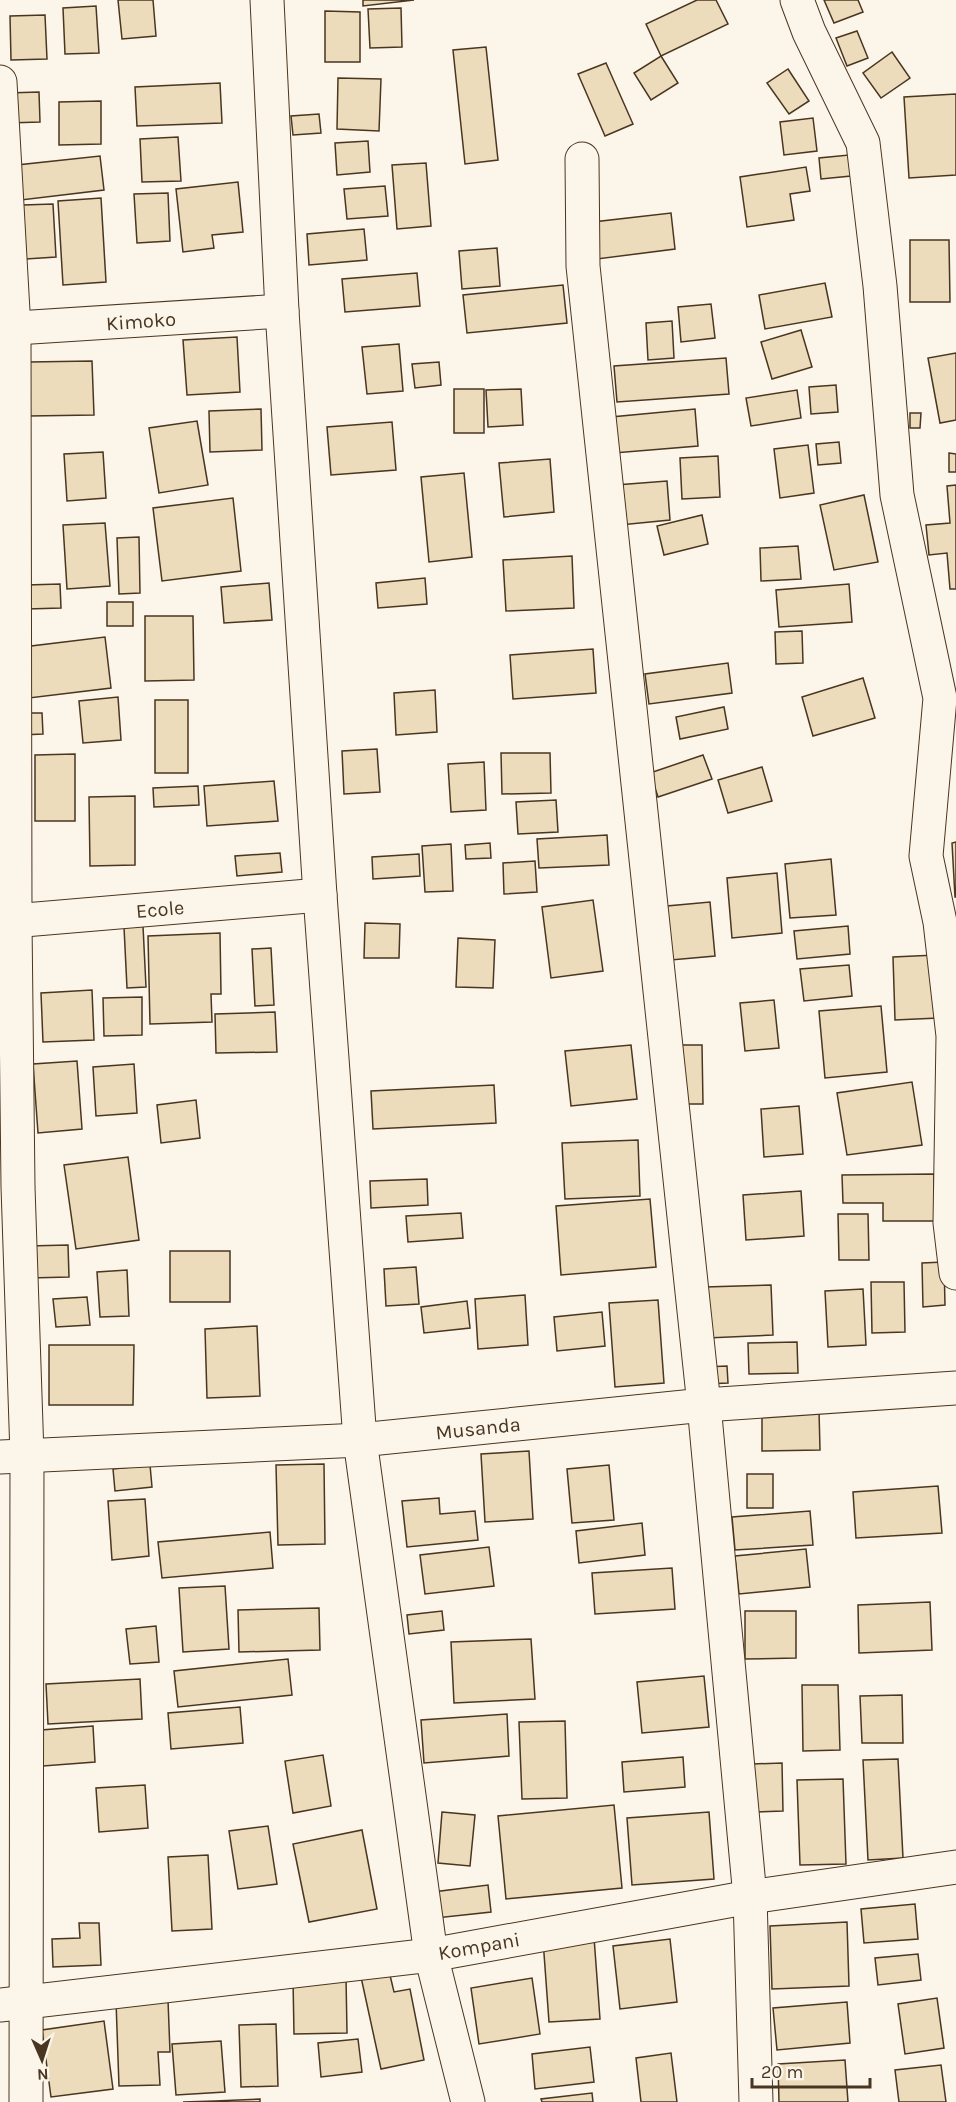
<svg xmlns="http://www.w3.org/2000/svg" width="956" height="2102" viewBox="0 0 956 2102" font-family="Karla,sans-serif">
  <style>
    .building { fill: #ecdcbc; stroke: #4a3520; stroke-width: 1.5 }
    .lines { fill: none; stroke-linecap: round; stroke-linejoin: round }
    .minor-casing { stroke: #4a3520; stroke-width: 35 }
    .minor { stroke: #fbf6e9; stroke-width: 33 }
    .labels { text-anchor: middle; stroke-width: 4.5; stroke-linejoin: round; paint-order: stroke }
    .street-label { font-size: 20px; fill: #4a3520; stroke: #fbf6e9 }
  </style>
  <rect width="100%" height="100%" fill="#fbf6e9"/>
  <g class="building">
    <polygon points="118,0 153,0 156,36 122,39"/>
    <polygon points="363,0 414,0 363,6"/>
    <polygon points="697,0 716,0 728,24 661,56 646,24"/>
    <polygon points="824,0 858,0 863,12 834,23"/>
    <polygon points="96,6 99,53 65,54 63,8"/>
    <polygon points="401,8 402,47 370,48 368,9"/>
    <polygon points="325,11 360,12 360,62 325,62"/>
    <polygon points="45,15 47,59 11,60 10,16"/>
    <polygon points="857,31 868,58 847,66 836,38"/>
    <polygon points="486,47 498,160 465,164 453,50"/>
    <polygon points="892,52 910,78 881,98 863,73"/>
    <polygon points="661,56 678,83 651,100 634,73"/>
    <polygon points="606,63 633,124 605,136 578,74"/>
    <polygon points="788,69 809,101 789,114 767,83"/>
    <polygon points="338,78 381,79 379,131 337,129"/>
    <polygon points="220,83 222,123 137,126 135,87"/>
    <polygon points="39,92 40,122 8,123 7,93"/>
    <polygon points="956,94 956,175 909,178 904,97"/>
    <polygon points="101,101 101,144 59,145 59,102"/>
    <polygon points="319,114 321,133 293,135 291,116"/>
    <polygon points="813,118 817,151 784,155 780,122"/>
    <polygon points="178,137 181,181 142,182 140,139"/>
    <polygon points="368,141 370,172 337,175 335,143"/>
    <polygon points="849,155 851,176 821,179 819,158"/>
    <polygon points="100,156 104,190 21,200 17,165"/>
    <polygon points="426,163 431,226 397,229 392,165"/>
    <polygon points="806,167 810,191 790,194 794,220 747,227 740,177"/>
    <polygon points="238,182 243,232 212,235 214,248 183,252 176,189"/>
    <polygon points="385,186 388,216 347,219 344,189"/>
    <polygon points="168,193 170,241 137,243 134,194"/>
    <polygon points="101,198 106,282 63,285 58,201"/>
    <polygon points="53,204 56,257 26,259 23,205"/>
    <polygon points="671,213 675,249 597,259 593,222"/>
    <polygon points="364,229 367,260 309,265 307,234"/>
    <polygon points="910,240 949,240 950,302 910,302"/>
    <polygon points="497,248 500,286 462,289 459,251"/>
    <polygon points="417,273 420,306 345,312 342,279"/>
    <polygon points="825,283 832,317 765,329 759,295"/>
    <polygon points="563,285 567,323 467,333 463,295"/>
    <polygon points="711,304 715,338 681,342 678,307"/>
    <polygon points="672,321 674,358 648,360 646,323"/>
    <polygon points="801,330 812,367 772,379 761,342"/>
    <polygon points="237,337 240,392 187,395 183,340"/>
    <polygon points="399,344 403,391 367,394 362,347"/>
    <polygon points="956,353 956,420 940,423 928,358"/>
    <polygon points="726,358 729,394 617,402 614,366"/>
    <polygon points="92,361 94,415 29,416 29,362"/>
    <polygon points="439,362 441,385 415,388 412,364"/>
    <polygon points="836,385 838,412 811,414 809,387"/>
    <rect x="454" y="389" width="30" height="44"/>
    <polygon points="521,389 523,425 488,427 486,390"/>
    <polygon points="797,390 801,418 751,426 746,398"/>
    <polygon points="261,409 262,450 210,452 209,411"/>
    <polygon points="695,409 698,446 614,453 611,417"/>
    <polygon points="910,413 921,413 920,428 910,428"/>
    <polygon points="197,421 208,485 159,493 149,428"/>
    <polygon points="392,422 396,470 331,475 327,427"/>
    <polygon points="839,442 841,463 818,465 816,444"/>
    <polygon points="808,445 814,493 780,498 774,449"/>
    <polygon points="103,452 106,498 67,501 64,454"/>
    <polygon points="949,453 956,454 956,472 949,472"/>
    <polygon points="718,456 720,497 682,499 680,458"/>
    <polygon points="550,459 554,512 504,517 499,463"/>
    <polygon points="464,473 472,557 429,562 421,477"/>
    <polygon points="667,481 670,520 620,525 616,485"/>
    <polygon points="956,485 956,589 950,589 947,553 929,555 926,525 950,523 947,486"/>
    <polygon points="864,495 878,562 834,570 820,505"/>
    <polygon points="233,498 241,571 162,581 153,508"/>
    <polygon points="702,515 708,544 664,555 657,526"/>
    <polygon points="105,523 110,586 67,589 63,525"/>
    <polygon points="139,537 140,593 119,594 117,538"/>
    <polygon points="798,546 801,579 761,581 760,548"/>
    <polygon points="572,556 574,608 506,611 503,560"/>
    <polygon points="425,578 427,604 378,608 376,583"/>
    <polygon points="269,583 272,620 224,623 221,587"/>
    <polygon points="60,584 61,608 27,609 26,585"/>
    <polygon points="849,584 852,622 779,627 776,590"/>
    <rect x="107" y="602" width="26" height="24"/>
    <polygon points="145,616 193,616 194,680 145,681"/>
    <polygon points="802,631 803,663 776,664 775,632"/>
    <polygon points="105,637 111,688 29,698 23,647"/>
    <polygon points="593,649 596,693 513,699 510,655"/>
    <polygon points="728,663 732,693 649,704 645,674"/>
    <polygon points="863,678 875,718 813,736 802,697"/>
    <polygon points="435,690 437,732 396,735 394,693"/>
    <polygon points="118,697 121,740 83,743 79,701"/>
    <rect x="155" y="700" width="33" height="73"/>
    <polygon points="724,707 728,729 680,739 676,717"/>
    <polygon points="21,713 42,713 43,734 21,735"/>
    <polygon points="377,749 380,792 344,794 342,751"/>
    <polygon points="501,753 550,753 551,793 502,794"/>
    <polygon points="75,754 75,821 35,821 35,755"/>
    <polygon points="703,755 712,779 658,797 650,773"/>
    <polygon points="484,762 486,810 451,812 448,764"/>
    <polygon points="762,767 772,801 728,813 718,780"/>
    <polygon points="274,781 278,821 207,826 204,786"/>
    <polygon points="198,786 199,805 154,807 153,788"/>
    <polygon points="135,796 135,865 90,866 89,797"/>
    <polygon points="556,800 558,832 518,834 516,802"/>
    <polygon points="607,835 609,865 539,868 537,839"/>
    <polygon points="956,842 956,897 955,897 952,843"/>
    <polygon points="490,843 491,858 466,859 465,845"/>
    <polygon points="451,844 453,891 425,892 422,846"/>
    <polygon points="280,853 282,872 237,876 235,856"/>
    <polygon points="419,854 420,876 373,879 372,857"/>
    <polygon points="831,859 836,915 790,918 785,864"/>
    <polygon points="535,861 537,892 504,894 503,863"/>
    <polygon points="777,873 782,933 732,938 727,878"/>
    <polygon points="593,900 603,971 551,978 542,907"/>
    <polygon points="710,902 715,956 671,960 667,906"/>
    <polygon points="365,923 400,924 399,958 364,958"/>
    <polygon points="143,926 146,987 127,988 124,927"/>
    <polygon points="848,926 850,954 797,959 794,931"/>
    <polygon points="220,933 221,994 211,994 212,1022 150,1024 148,936"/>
    <polygon points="458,938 495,940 493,988 456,987"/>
    <polygon points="271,948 274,1005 255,1006 252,949"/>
    <polygon points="936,955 938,1018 895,1020 893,957"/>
    <polygon points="849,965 852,996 804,1001 800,969"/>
    <polygon points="92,990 94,1040 43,1042 41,993"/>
    <polygon points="142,997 142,1035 104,1036 103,998"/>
    <polygon points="774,1000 779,1048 745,1051 740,1003"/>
    <polygon points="881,1006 887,1072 825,1078 819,1011"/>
    <polygon points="275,1012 277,1052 216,1053 215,1014"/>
    <polygon points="631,1045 637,1099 571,1106 565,1051"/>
    <polygon points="678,1045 702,1045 703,1104 679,1104"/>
    <polygon points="77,1061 82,1129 38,1133 33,1064"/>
    <polygon points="134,1064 137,1113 96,1116 93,1067"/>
    <polygon points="912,1082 922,1145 847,1155 837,1093"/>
    <polygon points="494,1085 496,1123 373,1129 371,1091"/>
    <polygon points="196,1100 200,1138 161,1143 157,1105"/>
    <polygon points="799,1106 803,1154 764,1157 761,1109"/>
    <polygon points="638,1140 640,1196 565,1199 562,1143"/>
    <polygon points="128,1157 139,1240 76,1249 64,1165"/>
    <polygon points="934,1174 934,1221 883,1221 883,1203 843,1203 842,1175"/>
    <polygon points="427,1179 428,1205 371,1208 370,1181"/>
    <polygon points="801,1191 804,1236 746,1240 743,1195"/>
    <polygon points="650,1199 656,1267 561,1275 556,1206"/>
    <polygon points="461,1213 463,1238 408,1242 406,1216"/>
    <polygon points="838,1214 868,1214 869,1260 839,1260"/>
    <polygon points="68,1245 69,1277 29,1278 28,1246"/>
    <rect x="170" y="1251" width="60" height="51"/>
    <polygon points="944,1262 945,1305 923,1307 922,1263"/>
    <polygon points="416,1267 419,1304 386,1306 384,1269"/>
    <polygon points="127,1270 129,1316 100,1317 97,1272"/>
    <polygon points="871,1282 904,1282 905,1332 872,1333"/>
    <polygon points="771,1285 773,1335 707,1338 705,1287"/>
    <polygon points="863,1289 866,1345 828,1347 825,1291"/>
    <polygon points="525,1295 528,1345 478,1349 475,1299"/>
    <polygon points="87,1297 90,1325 56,1327 53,1299"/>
    <polygon points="658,1300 664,1383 615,1387 609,1303"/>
    <polygon points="467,1301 470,1328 424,1333 421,1307"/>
    <polygon points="602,1312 605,1346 557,1351 554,1317"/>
    <polygon points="257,1326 260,1396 207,1398 205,1329"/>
    <polygon points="797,1342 798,1373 749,1374 748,1343"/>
    <polygon points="49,1345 134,1345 133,1405 49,1405"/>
    <polygon points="727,1366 728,1383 705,1384 704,1367"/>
    <polygon points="762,1410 819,1410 820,1450 762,1451"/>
    <polygon points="529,1451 533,1519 485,1522 481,1454"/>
    <polygon points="324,1464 325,1544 278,1545 276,1465"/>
    <polygon points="150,1465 152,1487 115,1491 113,1469"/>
    <polygon points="609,1465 614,1520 572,1523 567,1469"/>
    <rect x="747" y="1474" width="26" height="34"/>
    <polygon points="938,1486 942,1533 856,1538 853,1492"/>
    <polygon points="439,1498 440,1514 475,1511 478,1540 407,1547 402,1501"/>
    <polygon points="145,1499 149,1556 112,1560 108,1501"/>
    <polygon points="810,1511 813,1545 735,1550 732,1517"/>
    <polygon points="642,1523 645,1555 579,1563 576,1531"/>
    <polygon points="270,1532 273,1568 162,1578 158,1542"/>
    <polygon points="489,1547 494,1586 425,1594 420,1555"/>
    <polygon points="806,1549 810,1587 739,1594 735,1556"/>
    <polygon points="672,1568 675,1609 595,1614 592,1573"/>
    <polygon points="225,1586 229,1649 183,1652 179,1588"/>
    <polygon points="930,1602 932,1650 859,1653 858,1605"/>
    <polygon points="319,1608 320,1650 239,1652 238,1610"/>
    <polygon points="442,1611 444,1630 409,1634 407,1615"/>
    <polygon points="745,1611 796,1611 796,1658 745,1659"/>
    <polygon points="156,1626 159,1662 130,1664 126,1629"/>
    <polygon points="531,1639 535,1699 454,1703 451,1642"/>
    <polygon points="288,1659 292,1695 178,1707 174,1671"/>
    <polygon points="704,1676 709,1727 642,1733 637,1682"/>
    <polygon points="140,1679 142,1719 48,1724 46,1684"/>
    <polygon points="802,1685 838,1685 840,1750 803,1751"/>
    <polygon points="902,1695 903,1743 862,1743 860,1696"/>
    <polygon points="240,1707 243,1743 171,1749 168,1713"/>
    <polygon points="507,1714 509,1756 424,1763 421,1720"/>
    <polygon points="565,1721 567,1798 522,1799 519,1722"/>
    <polygon points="93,1726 95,1762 43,1766 41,1730"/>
    <polygon points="323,1755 331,1806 293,1813 285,1761"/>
    <polygon points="683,1757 685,1787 624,1792 622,1762"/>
    <polygon points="898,1759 903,1858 868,1860 863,1760"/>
    <polygon points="782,1763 783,1811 753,1812 753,1764"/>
    <polygon points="843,1779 846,1864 800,1865 797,1780"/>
    <polygon points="145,1785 148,1828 99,1832 96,1788"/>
    <polygon points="614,1805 622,1888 506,1899 498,1816"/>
    <polygon points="442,1812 475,1815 470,1866 438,1863"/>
    <polygon points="709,1812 714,1879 632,1885 627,1818"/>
    <polygon points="268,1826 277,1884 238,1889 229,1831"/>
    <polygon points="362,1830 377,1909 309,1922 293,1844"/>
    <polygon points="208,1855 212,1929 172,1931 168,1857"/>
    <polygon points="488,1885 491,1912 436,1918 433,1892"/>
    <polygon points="915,1904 918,1939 864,1943 861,1909"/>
    <polygon points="847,1922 849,1986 772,1989 770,1926"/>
    <polygon points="79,1923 99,1923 101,1965 53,1967 52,1939 80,1938"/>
    <polygon points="594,1937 600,2019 549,2022 543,1940"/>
    <polygon points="670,1939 677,2002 620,2009 613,1946"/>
    <polygon points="918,1954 921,1980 878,1985 875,1958"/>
    <polygon points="389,1971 394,1992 410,1989 424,2060 381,2069 361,1977"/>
    <polygon points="346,1977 347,2033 294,2034 293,1979"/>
    <polygon points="532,1978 540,2034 479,2044 471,1988"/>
    <polygon points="937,1998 944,2048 905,2054 898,2004"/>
    <polygon points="168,2000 170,2052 158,2052 160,2085 119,2086 116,2001"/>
    <polygon points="847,2002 850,2043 777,2050 773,2008"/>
    <polygon points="104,2021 113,2089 51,2097 42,2030"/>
    <polygon points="276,2024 278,2086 241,2087 239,2025"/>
    <polygon points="358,2039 362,2072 321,2077 318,2043"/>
    <polygon points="221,2041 225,2092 176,2095 172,2044"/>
    <polygon points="590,2047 594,2082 535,2089 532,2054"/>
    <polygon points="671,2053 677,2102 641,2102 636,2058"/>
    <polygon points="845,2060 848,2102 779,2102 778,2064"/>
    <polygon points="941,2065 946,2102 899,2102 895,2070"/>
    <polygon points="592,2093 593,2102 542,2102 541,2099"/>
    <polygon points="260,2099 260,2102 183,2102 215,2101"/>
  </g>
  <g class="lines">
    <defs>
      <g id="minor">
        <polyline points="267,0 282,311 320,895 360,1440 431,1955 468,2102"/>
        <polyline points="797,0 809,32 863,143 880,286 897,495 940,698 926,856 940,922 953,1036 950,1223 956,1273"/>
        <polyline points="0,82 14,329 15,921 18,1187 27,1455 26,2102"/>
        <polyline points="582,159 583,266 704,1405 750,1897 756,2102"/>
        <polyline points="0,329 282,311"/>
        <polyline points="0,922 320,895"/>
        <polyline points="0,1457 360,1440 704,1405 956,1388"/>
        <polyline points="0,2005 431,1955 750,1897 956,1867"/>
      </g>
    </defs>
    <use href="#minor" class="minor-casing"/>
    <use href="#minor" class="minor"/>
  </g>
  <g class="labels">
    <g class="street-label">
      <text transform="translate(141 321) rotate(-4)" y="7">Kimoko</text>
      <text transform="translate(160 909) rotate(-5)" y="7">Ecole</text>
      <text transform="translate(478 1428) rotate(-6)" y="7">Musanda</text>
      <text transform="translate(479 1946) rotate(-10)" y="7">Kompani</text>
    </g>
  </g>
  <g transform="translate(42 2060) rotate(177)" stroke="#fbf6e9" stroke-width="4.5" paint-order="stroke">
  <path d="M0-4.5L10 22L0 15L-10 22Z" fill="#4a3520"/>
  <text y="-9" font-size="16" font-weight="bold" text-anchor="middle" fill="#4a3520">N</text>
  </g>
  <path d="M752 2078v9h118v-9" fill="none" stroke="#4a3520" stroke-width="3"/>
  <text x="761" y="2078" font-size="18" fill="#4a3520" stroke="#fbf6e9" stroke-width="4.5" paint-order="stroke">20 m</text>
</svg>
